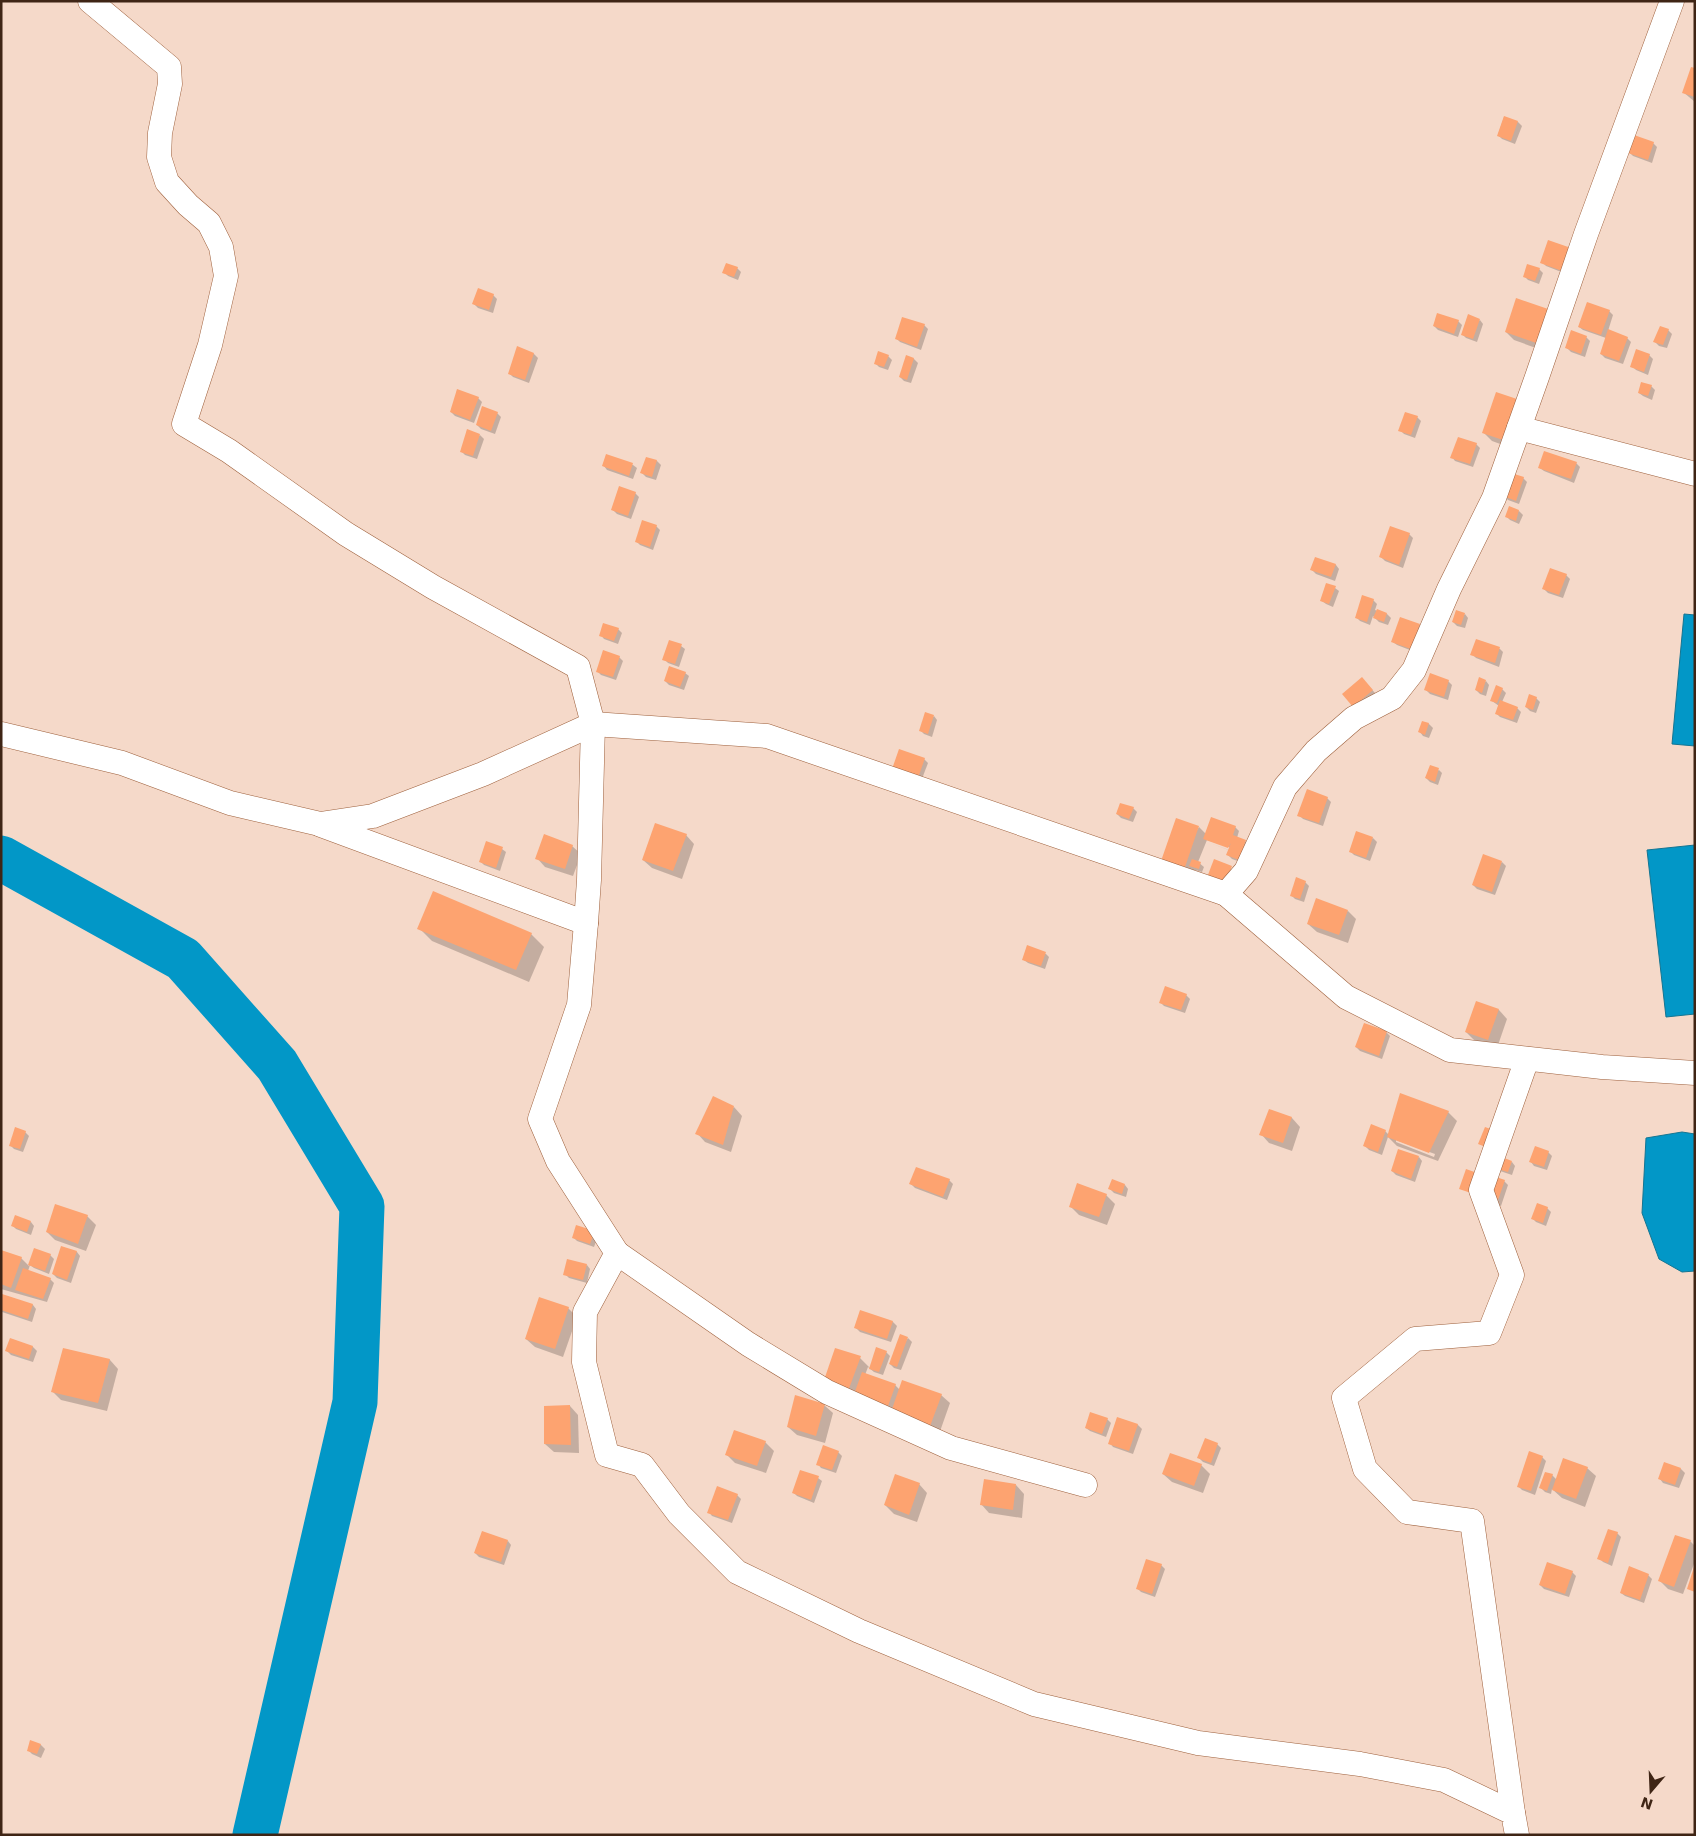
<svg xmlns="http://www.w3.org/2000/svg" width="1696" height="1836" viewBox="0 0 1696 1836" font-family="'DejaVu Sans',sans-serif">
  <style>
    .water { fill: #0297c7; stroke: #147592 }
    .shadow { fill: #0003; fill-rule: evenodd }
    .lines { fill: none; stroke-linecap: round; stroke-linejoin: round }
    .river { stroke: #0297c7; stroke-width: 45 }
    .building { fill: #fda370 }
    .minor-casing { stroke: #9e603c; stroke-width: 25 }
    .minor { stroke: #fff; stroke-width: 24 }
  </style>
  <rect width="100%" height="100%" fill="#f5d9c9"/>
  <g class="water">
    <polygon points="1684,614 1695,615 1695,746 1672,744"/>
    <polygon points="1695,845 1695,1014 1666,1017 1647,850"/>
    <polygon points="1682,1132 1695,1134 1695,1271 1682,1272 1659,1259 1642,1213 1646,1138"/>
  </g>
  <g class="shadow">
    <polygon points="1695,70 1695,102 1683,92"/>
    <polygon points="1504,117 1518,122 1522,126 1515,144 1502,139 1498,135"/>
    <polygon points="1653,143 1657,147 1652,163 1633,156 1630,153"/>
    <polygon points="1577,254 1569,275 1546,266 1542,262"/>
    <polygon points="737,268 741,272 738,280 728,276 724,272"/>
    <polygon points="1539,269 1543,273 1539,284 1528,280 1524,276"/>
    <polygon points="493,295 497,299 493,313 478,308 474,304"/>
    <polygon points="1609,311 1613,315 1608,331 1627,338 1631,342 1623,364 1605,358 1601,354 1606,338 1583,330 1579,327"/>
    <polygon points="1480,320 1483,324 1477,342 1466,338 1462,334"/>
    <polygon points="1558,320 1547,352 1514,340 1506,332"/>
    <polygon points="1458,321 1462,325 1458,337 1438,330 1434,326"/>
    <polygon points="924,325 928,329 921,350 900,342 896,338"/>
    <polygon points="1668,330 1672,334 1667,348 1659,346 1655,342"/>
    <polygon points="1586,337 1590,341 1585,357 1571,352 1567,348"/>
    <polygon points="518,348 534,354 538,358 529,383 513,377 509,373"/>
    <polygon points="1649,355 1653,359 1648,375 1636,370 1632,366"/>
    <polygon points="888,356 892,360 888,370 879,367 875,363"/>
    <polygon points="907,357 914,359 918,363 911,383 904,381 900,377"/>
    <polygon points="1651,386 1655,390 1652,400 1643,396 1639,393"/>
    <polygon points="1497,393 1514,449 1492,441 1483,432"/>
    <polygon points="478,398 482,402 474,423 455,416 451,412"/>
    <polygon points="497,413 501,417 495,434 481,429 477,425"/>
    <polygon points="1417,417 1421,421 1415,438 1404,434 1400,430"/>
    <polygon points="480,435 484,439 477,459 465,455 461,451"/>
    <polygon points="1476,444 1480,448 1473,467 1455,461 1452,457"/>
    <polygon points="607,456 633,465 637,468 633,479 607,470 604,466"/>
    <polygon points="647,458 657,461 661,465 656,480 646,477 642,473"/>
    <polygon points="1576,463 1580,467 1574,483 1544,471 1540,468"/>
    <polygon points="1523,478 1527,482 1519,504 1508,500 1504,496"/>
    <polygon points="635,493 639,497 631,519 617,514 613,510"/>
    <polygon points="1519,511 1523,515 1519,524 1510,520 1506,516"/>
    <polygon points="656,526 660,530 653,550 640,545 636,541"/>
    <polygon points="1409,534 1413,538 1403,568 1385,561 1381,557"/>
    <polygon points="1316,559 1336,565 1339,569 1335,581 1316,574 1312,570"/>
    <polygon points="1566,575 1570,579 1563,598 1548,593 1544,589"/>
    <polygon points="1335,588 1339,591 1333,607 1326,604 1322,601"/>
    <polygon points="1373,600 1377,604 1375,610 1387,614 1391,618 1388,625 1379,622 1373,616 1370,625 1360,621 1356,617"/>
    <polygon points="1465,614 1468,618 1465,628 1457,626 1453,622"/>
    <polygon points="1419,625 1423,629 1415,652 1397,645 1393,642"/>
    <polygon points="618,629 622,633 618,644 604,639 601,635"/>
    <polygon points="1477,640 1500,649 1503,652 1499,667 1476,658 1472,654"/>
    <polygon points="681,646 685,649 679,667 668,663 664,659"/>
    <polygon points="619,657 623,661 616,680 601,675 597,671"/>
    <polygon points="685,673 689,676 684,690 669,685 665,681"/>
    <polygon points="1448,681 1452,685 1448,700 1430,694 1426,690"/>
    <polygon points="1486,681 1489,685 1486,696 1480,694 1476,690"/>
    <polygon points="1366,683 1376,694 1354,706"/>
    <polygon points="1502,689 1506,693 1502,702 1517,708 1521,712 1517,723 1500,717 1497,714 1499,706 1492,701"/>
    <polygon points="1536,698 1540,702 1536,713 1530,711 1526,707"/>
    <polygon points="934,716 937,720 932,737 924,734 920,730"/>
    <polygon points="1423,722 1429,724 1433,728 1429,738 1423,736 1420,732"/>
    <polygon points="924,759 928,763 920,784 897,776"/>
    <polygon points="1439,770 1442,773 1438,785 1430,782 1426,778"/>
    <polygon points="1327,798 1331,802 1323,826 1303,819 1299,815"/>
    <polygon points="1133,808 1137,812 1133,822 1121,818 1117,814"/>
    <polygon points="1199,827 1206,834 1235,827 1239,831 1237,838 1245,841 1249,845 1243,863 1232,859 1228,855 1229,850 1207,842 1234,852 1235,849 1207,840 1198,862 1204,867 1202,872 1195,870 1192,877 1171,870"/>
    <polygon points="686,835 694,844 682,879 652,868 643,860"/>
    <polygon points="1373,838 1377,842 1370,861 1354,855 1350,851"/>
    <polygon points="572,846 581,854 573,876 545,867 537,858"/>
    <polygon points="502,849 506,852 500,871 484,865 480,861"/>
    <polygon points="1502,862 1506,866 1495,895 1477,889 1473,885"/>
    <polygon points="1305,882 1309,886 1304,902 1295,899 1291,895"/>
    <polygon points="1348,911 1356,919 1348,943 1317,932 1308,924"/>
    <polygon points="419,928 531,934 544,947 529,982 432,941"/>
    <polygon points="1028,947 1046,954 1049,957 1045,969 1028,963 1024,960"/>
    <polygon points="1186,995 1190,999 1185,1013 1164,1006 1160,1002"/>
    <polygon points="1477,1003 1499,1010 1507,1019 1497,1048 1475,1041 1466,1032"/>
    <polygon points="1386,1032 1390,1036 1382,1059 1360,1051 1356,1047"/>
    <polygon points="734,1107 742,1116 731,1152 705,1142 697,1133"/>
    <polygon points="1270,1110 1292,1118 1300,1127 1292,1151 1269,1143 1261,1134"/>
    <path d="M1448,1112L1457,1121L1438,1161L1397,1146L1388,1137L1382,1155L1369,1150L1365,1146L1385,1131L1389,1135ZM1396,1140L1435,1154L1434,1157L1396,1142Z"/>
    <polygon points="25,1132 29,1136 23,1152 14,1149 10,1145"/>
    <polygon points="1548,1152 1552,1156 1547,1170 1534,1166 1531,1162"/>
    <polygon points="1419,1157 1422,1161 1415,1182 1396,1175 1392,1171"/>
    <polygon points="1512,1162 1515,1166 1512,1175 1500,1171 1496,1167"/>
    <polygon points="949,1180 953,1184 947,1200 915,1188 911,1184"/>
    <polygon points="1504,1181 1508,1185 1501,1206 1488,1201"/>
    <polygon points="1125,1185 1128,1189 1126,1197 1114,1193 1110,1189"/>
    <polygon points="1106,1195 1115,1204 1107,1225 1079,1215 1070,1206"/>
    <polygon points="1547,1208 1551,1212 1546,1226 1536,1222 1532,1218"/>
    <polygon points="87,1216 96,1225 86,1251 55,1240 47,1232"/>
    <polygon points="31,1222 34,1226 31,1235 16,1229 12,1225"/>
    <polygon points="598,1236 594,1247 577,1241 573,1237"/>
    <polygon points="62,1248 77,1252 80,1256 71,1283 57,1278 53,1274"/>
    <polygon points="35,1250 50,1255 54,1259 49,1274 34,1268 30,1265 28,1271 50,1279 54,1283 47,1302 1,1289 1,1251 21,1258 29,1266"/>
    <polygon points="587,1265 590,1269 587,1283 569,1278 565,1274"/>
    <polygon points="3,1295 33,1305 36,1309 32,1322 2,1312"/>
    <polygon points="568,1308 577,1317 563,1357 535,1347 526,1339"/>
    <polygon points="861,1312 893,1322 897,1326 891,1342 860,1332 856,1328"/>
    <polygon points="908,1338 912,1342 901,1370 894,1368 890,1364"/>
    <polygon points="11,1339 33,1347 37,1351 33,1362 11,1355 7,1351"/>
    <polygon points="64,1349 110,1360 118,1369 107,1411 61,1400 52,1391"/>
    <polygon points="886,1352 890,1356 883,1375 874,1372 868,1367 865,1375 895,1385 900,1390 941,1395 950,1403 938,1437 832,1394 860,1358 870,1368"/>
    <polygon points="824,1405 833,1413 825,1443 797,1435 788,1427"/>
    <polygon points="570,1406 578,1415 579,1453 554,1452 545,1444"/>
    <polygon points="1118,1418 1138,1425 1142,1429 1133,1454 1113,1447 1110,1443"/>
    <polygon points="1107,1419 1111,1423 1106,1437 1090,1431 1086,1428"/>
    <polygon points="765,1442 774,1451 766,1473 735,1463 727,1455"/>
    <polygon points="1217,1444 1221,1448 1214,1466 1203,1462 1199,1458"/>
    <polygon points="838,1452 842,1456 836,1473 821,1468 818,1464"/>
    <polygon points="1542,1457 1546,1461 1535,1495 1522,1490 1518,1486"/>
    <polygon points="1665,1464 1681,1469 1685,1473 1679,1488 1663,1483 1660,1479"/>
    <polygon points="1201,1465 1210,1474 1203,1493 1172,1482 1163,1474"/>
    <polygon points="1587,1468 1596,1476 1585,1507 1562,1498 1552,1489 1551,1494 1545,1492 1541,1488 1552,1475 1557,1480"/>
    <polygon points="818,1478 822,1481 814,1503 797,1496 793,1492"/>
    <polygon points="919,1484 927,1493 917,1522 894,1514 885,1505"/>
    <polygon points="1016,1485 1024,1494 1022,1518 989,1513 981,1504"/>
    <polygon points="737,1495 741,1499 732,1523 712,1516 709,1512"/>
    <polygon points="1617,1533 1621,1537 1612,1566 1603,1562 1599,1558"/>
    <polygon points="508,1541 511,1545 504,1565 479,1557 475,1553"/>
    <polygon points="1690,1541 1695,1546 1695,1561 1683,1594 1668,1589 1660,1581"/>
    <polygon points="1161,1565 1165,1569 1155,1597 1141,1592 1137,1588"/>
    <polygon points="1572,1572 1576,1576 1569,1597 1544,1589 1540,1585"/>
    <polygon points="1648,1575 1652,1579 1644,1603 1625,1596 1621,1593"/>
    <polygon points="31,1741 41,1745 45,1749 41,1758 32,1754 28,1750"/>
  </g>
  <g class="lines">
    <polyline class="river" points="1,858 183,959 277,1065 362,1206 355,1402 255,1835"/>
  </g>
  <g class="building">
    <polygon points="1691,67 1695,68 1695,97 1682,93"/>
    <polygon points="1504,116 1518,121 1511,141 1497,136"/>
    <polygon points="1634,135 1654,142 1648,160 1628,153"/>
    <polygon points="1548,240 1574,249 1565,272 1540,263"/>
    <polygon points="726,263 738,267 734,277 722,273"/>
    <polygon points="1527,264 1540,268 1535,281 1523,277"/>
    <polygon points="478,288 494,294 489,310 472,304"/>
    <polygon points="1516,298 1551,310 1539,344 1505,332"/>
    <polygon points="1587,302 1610,310 1601,335 1578,327"/>
    <polygon points="1437,313 1459,320 1454,334 1433,326"/>
    <polygon points="1468,314 1480,319 1473,339 1461,335"/>
    <polygon points="902,317 925,324 917,347 895,339"/>
    <polygon points="1660,326 1669,329 1663,345 1653,342"/>
    <polygon points="1608,329 1628,337 1619,361 1600,354"/>
    <polygon points="1571,330 1587,336 1581,354 1565,348"/>
    <polygon points="517,346 534,353 525,380 508,374"/>
    <polygon points="1636,349 1650,354 1644,372 1630,367"/>
    <polygon points="878,351 889,355 884,367 874,364"/>
    <polygon points="906,355 914,358 907,380 899,377"/>
    <polygon points="1641,382 1652,385 1648,396 1638,393"/>
    <polygon points="457,389 479,397 470,420 450,412"/>
    <polygon points="1496,392 1520,400 1506,441 1482,433"/>
    <polygon points="482,406 498,412 491,431 476,425"/>
    <polygon points="1405,412 1418,416 1411,435 1398,431"/>
    <polygon points="467,429 480,434 473,456 460,452"/>
    <polygon points="1458,437 1477,443 1470,464 1450,458"/>
    <polygon points="1544,451 1577,462 1571,479 1538,468"/>
    <polygon points="606,454 633,463 629,476 602,466"/>
    <polygon points="646,457 657,460 652,477 640,473"/>
    <polygon points="1511,473 1524,477 1516,501 1503,496"/>
    <polygon points="619,486 636,492 628,516 611,510"/>
    <polygon points="1509,506 1519,510 1516,521 1505,517"/>
    <polygon points="642,520 657,525 650,547 635,542"/>
    <polygon points="1390,526 1410,533 1399,565 1379,557"/>
    <polygon points="1315,557 1336,564 1331,577 1310,570"/>
    <polygon points="1550,568 1567,574 1559,595 1542,589"/>
    <polygon points="1326,583 1336,586 1329,604 1320,601"/>
    <polygon points="1362,595 1374,599 1367,622 1355,618"/>
    <polygon points="1377,609 1387,613 1384,622 1373,618"/>
    <polygon points="1456,610 1465,613 1461,625 1452,622"/>
    <polygon points="1400,617 1420,624 1411,649 1391,642"/>
    <polygon points="603,623 619,628 614,641 599,636"/>
    <polygon points="1476,639 1500,647 1495,663 1470,655"/>
    <polygon points="669,640 682,644 675,664 662,660"/>
    <polygon points="603,650 620,656 613,677 596,672"/>
    <polygon points="669,666 686,672 680,687 664,681"/>
    <polygon points="1430,673 1449,680 1444,697 1424,690"/>
    <polygon points="1362,677 1373,690 1353,707 1342,694"/>
    <polygon points="1479,677 1486,680 1482,693 1475,690"/>
    <polygon points="1496,685 1503,688 1497,703 1490,701"/>
    <polygon points="1529,694 1537,697 1533,710 1525,707"/>
    <polygon points="1500,700 1518,707 1513,720 1495,714"/>
    <polygon points="925,712 934,715 928,734 919,731"/>
    <polygon points="1422,721 1429,723 1425,735 1418,732"/>
    <polygon points="899,749 925,758 917,781 891,772"/>
    <polygon points="1430,765 1439,768 1435,782 1425,778"/>
    <polygon points="1307,789 1328,797 1319,823 1297,816"/>
    <polygon points="1120,803 1134,807 1129,819 1116,814"/>
    <polygon points="1211,817 1236,826 1233,835 1246,840 1239,860 1226,855 1231,843 1228,848 1203,839"/>
    <polygon points="1176,818 1199,826 1184,870 1161,861"/>
    <polygon points="655,823 687,834 673,871 642,860"/>
    <polygon points="1356,831 1373,837 1366,858 1349,852"/>
    <polygon points="544,834 573,845 565,869 535,859"/>
    <polygon points="486,841 503,847 496,868 479,862"/>
    <polygon points="1483,854 1502,861 1492,892 1472,885"/>
    <polygon points="1192,859 1201,862 1199,869 1189,866"/>
    <polygon points="1214,859 1232,866 1225,886 1206,880"/>
    <polygon points="1296,877 1306,881 1300,899 1290,896"/>
    <polygon points="433,891 532,933 516,970 417,929"/>
    <polygon points="1316,898 1348,910 1339,935 1307,924"/>
    <polygon points="1027,945 1046,952 1041,966 1022,960"/>
    <polygon points="1165,986 1187,994 1181,1010 1159,1003"/>
    <polygon points="1476,1001 1499,1009 1488,1040 1465,1032"/>
    <polygon points="1364,1023 1387,1031 1379,1056 1355,1047"/>
    <polygon points="1400,1093 1449,1111 1429,1153 1387,1137"/>
    <polygon points="713,1096 734,1106 723,1145 695,1134"/>
    <polygon points="1269,1109 1292,1117 1283,1143 1259,1135"/>
    <polygon points="1371,1124 1386,1130 1378,1152 1363,1146"/>
    <polygon points="15,1127 26,1131 20,1149 9,1146"/>
    <polygon points="1485,1127 1502,1133 1496,1151 1478,1144"/>
    <polygon points="1535,1146 1549,1151 1544,1167 1529,1162"/>
    <polygon points="1398,1149 1419,1156 1411,1179 1391,1171"/>
    <polygon points="1499,1156 1512,1161 1508,1172 1494,1168"/>
    <polygon points="916,1167 950,1179 943,1197 909,1184"/>
    <polygon points="1466,1169 1483,1175 1477,1195 1459,1189"/>
    <polygon points="1490,1175 1505,1180 1497,1203 1483,1197"/>
    <polygon points="1112,1179 1125,1184 1122,1194 1108,1189"/>
    <polygon points="1077,1183 1107,1194 1099,1217 1069,1207"/>
    <polygon points="1537,1203 1548,1207 1543,1223 1531,1219"/>
    <polygon points="55,1204 88,1215 78,1244 46,1232"/>
    <polygon points="15,1215 31,1221 27,1232 11,1226"/>
    <polygon points="576,1225 595,1231 590,1244 572,1238"/>
    <polygon points="61,1246 77,1251 67,1280 52,1274"/>
    <polygon points="34,1248 51,1254 45,1271 28,1265"/>
    <polygon points="1,1250 22,1257 11,1288 1,1284"/>
    <polygon points="567,1259 587,1264 583,1280 563,1275"/>
    <polygon points="23,1268 51,1278 43,1299 15,1290"/>
    <polygon points="2,1294 33,1304 28,1319 1,1310"/>
    <polygon points="539,1297 569,1307 555,1349 525,1339"/>
    <polygon points="860,1310 893,1321 887,1339 854,1328"/>
    <polygon points="900,1334 908,1337 897,1367 889,1364"/>
    <polygon points="10,1338 33,1346 29,1359 5,1351"/>
    <polygon points="876,1347 887,1351 879,1372 869,1369"/>
    <polygon points="63,1348 110,1359 98,1403 51,1392"/>
    <polygon points="835,1348 861,1356 847,1394 822,1386"/>
    <polygon points="862,1372 896,1384 887,1409 853,1397"/>
    <polygon points="902,1380 942,1394 929,1429 890,1415"/>
    <polygon points="795,1395 825,1404 816,1436 787,1427"/>
    <polygon points="570,1405 571,1445 544,1444 544,1406"/>
    <polygon points="1090,1412 1108,1418 1102,1434 1085,1428"/>
    <polygon points="1117,1417 1138,1424 1129,1451 1108,1444"/>
    <polygon points="734,1430 766,1441 757,1466 725,1455"/>
    <polygon points="1205,1438 1218,1443 1211,1463 1197,1458"/>
    <polygon points="823,1445 839,1451 832,1470 816,1465"/>
    <polygon points="1529,1451 1543,1456 1531,1491 1517,1487"/>
    <polygon points="1170,1453 1202,1464 1194,1486 1162,1474"/>
    <polygon points="1563,1458 1588,1467 1576,1499 1552,1490"/>
    <polygon points="1664,1462 1681,1468 1675,1485 1658,1479"/>
    <polygon points="800,1470 819,1476 811,1500 792,1493"/>
    <polygon points="1545,1472 1553,1474 1547,1491 1539,1488"/>
    <polygon points="895,1474 920,1483 909,1515 884,1505"/>
    <polygon points="984,1479 1016,1484 1013,1510 980,1505"/>
    <polygon points="717,1486 738,1494 728,1520 707,1513"/>
    <polygon points="1608,1529 1618,1532 1608,1563 1597,1559"/>
    <polygon points="482,1531 508,1540 501,1562 474,1553"/>
    <polygon points="1675,1535 1691,1540 1674,1587 1658,1581"/>
    <polygon points="1146,1559 1162,1564 1152,1594 1136,1589"/>
    <polygon points="1547,1562 1573,1571 1565,1594 1539,1585"/>
    <polygon points="1629,1566 1649,1574 1640,1600 1620,1593"/>
    <polygon points="1694,1567 1695,1568 1695,1592 1687,1589"/>
    <polygon points="30,1740 41,1744 37,1754 27,1751"/>
  </g>
  <g class="lines">
    <defs>
      <g id="minor">
        <polyline points="90,1 169,67 170,84 160,133 159,157 167,182 188,205 209,223 221,247 226,276 210,345 184,424 229,451 346,534 433,587 578,667 593,724 589,880 586,923 579,1005 540,1119 558,1161 617,1253 585,1312 584,1362 607,1455 642,1465 679,1514 737,1572 859,1631 1034,1704 1198,1743 1360,1764 1444,1780 1513,1813 1517,1835"/>
        <polyline points="1519,428 1695,474"/>
        <polyline points="1,734 122,763 230,803 320,824 373,816 483,774 593,724 767,736 1226,894 1246,871 1285,787 1316,751 1354,718 1392,698 1414,670 1449,589 1494,498 1537,377 1586,234 1672,1"/>
        <polyline points="321,825 586,923"/>
        <polyline points="1226,894 1346,997 1450,1050 1602,1067 1695,1073"/>
        <polyline points="617,1253 748,1344 827,1392 951,1448 1085,1485"/>
        <polyline points="1513,1813 1472,1521 1407,1512 1365,1469 1344,1398 1415,1339 1489,1333 1512,1275 1481,1190 1527,1059"/>
      </g>
    </defs>
    <use href="#minor" class="minor-casing"/>
    <use href="#minor" class="minor"/>
  </g>
  <rect width="1696" height="1836" fill="none" stroke="#3f2515" stroke-width="5"/>
  <g transform="translate(1651 1791) rotate(199)" stroke="#f5d9c9" stroke-width="4" paint-order="stroke">
  <path d="M0-4L9 19L0 12L-9 19Z" fill="#3f2515"/>
  <text y="-8" font-size="14" font-weight="bold" text-anchor="middle" fill="#3f2515">N</text>
  </g>
</svg>
